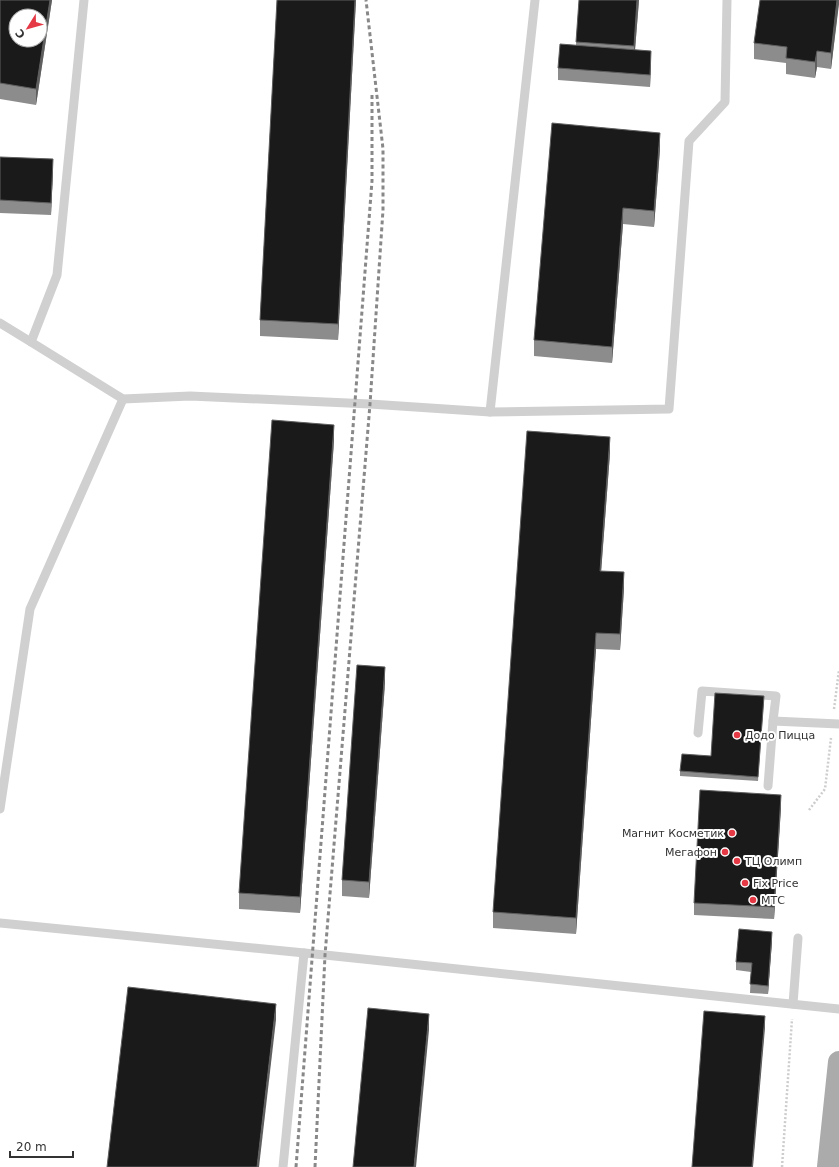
<svg xmlns="http://www.w3.org/2000/svg" width="839" height="1167" viewBox="0 0 839 1167" font-family="'DejaVu Sans',sans-serif">
  <style>
    .lines { fill: none; stroke-linecap: round; stroke-linejoin: round }
    .path { stroke: #cdcdcd; stroke-width: 2.5; stroke-dasharray: 2 2; stroke-linecap: butt }
    .lane { stroke: #d0d0d0; stroke-width: 9 }
    .primary { stroke: #ababab; stroke-width: 22 }
    .rail { stroke: #888; stroke-width: 3; stroke-dasharray: 4 3; stroke-linecap: butt }
    .wall { fill: #8c8c8c }
    .shaded-wall { fill: #5f5f5f }
    .building { fill: #1a1a1a; stroke: #5f5f5f; fill-rule: evenodd }
    .poi-dot { fill: #e63946; stroke: #fff; stroke-width: 1.5 }
    .labels { text-anchor: middle; stroke-width: 4; stroke-linejoin: round; paint-order: stroke }
    .poi-label { font-size: 11px; fill: #333; stroke: #fff; text-anchor: start }
  </style>
  <rect width="100%" height="100%" fill="#fff"/>
  <g class="lines">
    <g class="path">
      <polyline points="834,709 839,670"/>
      <polyline points="809,810 825,789 831,738"/>
      <polyline points="782,1167 792,1019"/>
    </g>
    <g class="lane">
      <polyline points="0,323 31,342"/>
      <polyline points="123,399 190,396 370,404 490,412 669,409 689,141 725,102 727,0"/>
      <polyline points="490,412 535,0"/>
      <polyline points="698,733 702,691 776,696 773,721"/>
      <polyline points="768,786 773,721 839,724"/>
      <polyline points="0,809 30,609 123,399 31,342 57,275 84,0"/>
      <polyline points="0,923 325,955 839,1009"/>
      <polyline points="793,1004 798,938"/>
      <polyline points="283,1167 304,953"/>
    </g>
    <polyline class="primary" points="828,1167 839,1062"/>
    <g class="rail">
      <polyline points="296,1167 372,181 372,93"/>
      <polyline points="315,1167 325,955 370,404 383,210 383,149 366,0"/>
    </g>
  </g>
  <g class="wall">
    <polygon points="0,0 52,0 36,105 0,99"/>
    <polygon points="277,0 356,0 338,340 260,336 260,320"/>
    <polygon points="579,0 639,0 635,50 651,63 650,87 558,80 558,68 576,45"/>
    <polygon points="839,0 831,69 817,67 815,78 786,74 786,63 754,59 754,43"/>
    <polygon points="660,149 654,227 623,224 612,363 534,356 534,340"/>
    <polygon points="0,157 53,171 51,215 0,213"/>
    <polygon points="334,441 300,913 239,909 239,893"/>
    <polygon points="610,453 601,571 624,588 620,650 596,649 576,934 493,928 493,912"/>
    <polygon points="385,683 369,898 342,896 342,880"/>
    <polygon points="764,700 758,781 680,776 680,771 711,756"/>
    <polygon points="781,807 774,919 694,915 694,903"/>
    <polygon points="772,941 768,994 750,993 751,972 736,970 736,962"/>
  </g>
  <g class="shaded-wall">
    <polygon points="50,0 52,0 36,105 36,89"/>
    <polygon points="355,0 356,0 338,340 338,324"/>
    <polygon points="637,0 639,0 634,62 634,46"/>
    <polygon points="837,0 839,0 839,4 831,69 831,53"/>
    <polygon points="651,51 651,63 650,87 650,75"/>
    <polygon points="817,51 817,67 815,78 815,62"/>
    <polygon points="660,133 660,149 654,227 654,211"/>
    <polygon points="53,159 53,171 51,215 51,203"/>
    <polygon points="623,208 623,224 612,363 612,347"/>
    <polygon points="334,425 334,441 300,913 300,897"/>
    <polygon points="610,437 610,453 600,587 600,571"/>
    <polygon points="624,572 624,588 620,650 620,634"/>
    <polygon points="596,633 596,649 576,934 576,918"/>
    <polygon points="385,667 385,683 369,898 369,882"/>
    <polygon points="781,795 781,807 774,919 774,907"/>
    <polygon points="772,932 772,941 768,994 768,986"/>
    <polygon points="276,1004 276,1020 259,1167 257,1167"/>
    <polygon points="429,1014 429,1030 416,1167 414,1167"/>
    <polygon points="765,1016 765,1028 753,1167 752,1167"/>
  </g>
  <g class="building">
    <path d="M0,0H50L36,89L0,83ZM16,16H40V40H16Z"/>
    <polygon points="277,0 355,0 338,324 260,320"/>
    <polygon points="579,0 637,0 634,46 576,42"/>
    <polygon points="760,0 837,0 831,53 817,51 815,62 786,58 787,47 754,43"/>
    <polygon points="560,44 651,51 650,75 558,68"/>
    <polygon points="552,123 660,133 654,211 623,208 612,347 534,340"/>
    <polygon points="0,157 53,159 51,203 0,200"/>
    <polygon points="272,420 334,425 300,897 239,893"/>
    <polygon points="527,431 610,437 600,571 624,572 620,634 596,633 576,918 493,912"/>
    <polygon points="357,665 385,667 369,882 342,880"/>
    <polygon points="715,693 764,696 758,777 680,771 682,754 711,756"/>
    <polygon points="700,790 781,795 774,907 694,903"/>
    <polygon points="739,929 772,932 768,986 750,984 752,963 736,962"/>
    <polygon points="128,987 276,1004 257,1167 107,1167"/>
    <polygon points="368,1008 429,1014 414,1167 353,1167"/>
    <polygon points="704,1011 765,1016 752,1167 692,1167"/>
  </g>
  <g class="poi-dot">
    <circle cx="737" cy="735" r="4"/>
    <circle cx="732" cy="833" r="4"/>
    <circle cx="725" cy="852" r="4"/>
    <circle cx="737" cy="861" r="4"/>
    <circle cx="745" cy="883" r="4"/>
    <circle cx="753" cy="900" r="4"/>
  </g>
  <g class="labels">
    <g class="poi-label">
      <text x="745" y="739">Додо Пицца</text>
      <text x="724" y="837" text-anchor="end">Магнит Косметик</text>
      <text x="717" y="856" text-anchor="end">Мегафон</text>
      <text x="745" y="865">ТЦ Олимп</text>
      <text x="753" y="887">Fix Price</text>
      <text x="761" y="904">МТС</text>
    </g>
  </g>
  <g transform="translate(28 28) rotate(233)"><circle r="19" fill="#ffffff" stroke="#adadad"/>
  <path d="M0-3L7 15L0 10L-7 15Z" fill="#e63946"/>
  <text y="-6" font-size="11" font-weight="bold" text-anchor="middle" fill="#333333">С</text>
  </g>
  <path d="M10 1151v6h63v-6" fill="none" stroke="#333333" stroke-width="2"/>
  <text x="16" y="1151" font-size="12" fill="#333333" stroke="#ffffff" stroke-width="3" paint-order="stroke">20 m</text>
</svg>
